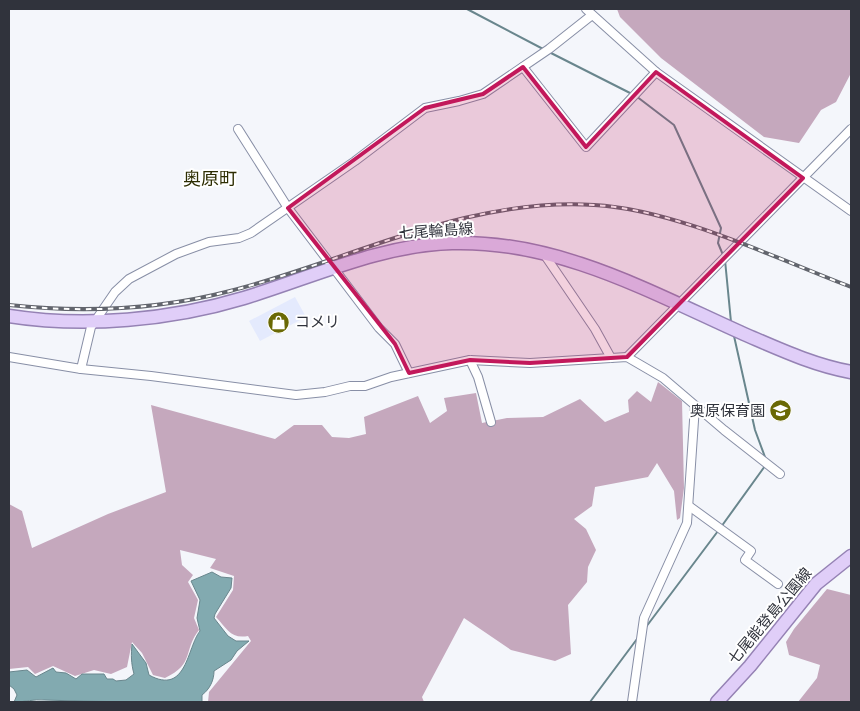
<svg xmlns="http://www.w3.org/2000/svg" width="860" height="711" viewBox="0 0 860 711" font-family="'Work Sans','Noto Sans JP',sans-serif">
  <style>
    .built { fill: #e4eafd }
    .forest { fill: #c5a8bd }
    .water { fill: #82aab0; stroke: #69868d }
    .lines { fill: none; stroke-linecap: round; stroke-linejoin: round }
    .stream { stroke: #69868d; stroke-width: 2 }
    .street-casing { stroke: #888fa6; stroke-width: 10 }
    .primary-casing { stroke: #9582b4; stroke-width: 15 }
    .street { stroke: #fff; stroke-width: 8 }
    .primary { stroke: #e0cef8; stroke-width: 12 }
    .rail-casing { stroke: #62656d; stroke-width: 4 }
    .rail { stroke: #fff; stroke-width: 2; stroke-dasharray: 5.5; stroke-linecap: butt }
    .marked { fill: #c2185b; fill-opacity: 0.2; stroke: #c2185b; stroke-width: 4; stroke-linejoin: round }
    .labels { text-anchor: middle; stroke-width: 4; stroke-linejoin: round; paint-order: stroke }
    .street-label { font-size: 15px; fill: #30333c; stroke: #fff }
    .poi-label { font-size: 15px; fill: #30333c; stroke: #fff; text-anchor: start }
    .quarter-label { font-size: 18px; fill: #2e2e03; stroke: #fff }
  </style>
  <rect width="100%" height="100%" fill="#f4f6fb"/>
  <polygon class="built" points="295,297 306,317 260,341 249,321"/>
  <g class="forest">
    <polygon points="617,9 851,9 851,73 836,102 821,110 799,143 764,137 661,58 620,17"/>
    <path d="M658,382L682,401L684,488L680,518L677,520L674,491L657,463L648,477L595,487L592,506L574,519L586,529L596,550L588,567L587,582L568,605L571,654L555,661L511,650L464,618L422,697L424,702H208L209,692L251,641L248,636C231,639 227,629 216,617L233,590L234,576L210,568L216,559L180,550L182,565L193,575L188,582L198,600L194,618L199,630C183,650 195,664 165,678L153,675L142,653L132,642L127,667L111,674L94,670L75,676L53,666L35,674L28,667L9,669V504L22,511L32,548L108,514L166,492L151,405L275,439L294,425H322L332,437L349,438L366,434L364,417L418,396L430,423L447,411L444,398L476,393L482,423L507,418L543,417L580,399L605,422L629,412L628,400L637,391L651,402Z"/>
    <polygon points="827,589 851,595 851,702 798,702 817,678 820,665 789,655 786,642 794,629"/>
  </g>
  <path class="water" d="M212,572L221,577L232,578L231,588L215,614L214,618L228,636L236,641H249L237,651L231,660L214,671C214,680 210,689 202,695V702C149,702 96,702 44,700C34,699 25,702 14,702L17,695L14,689L9,685V672L27,670L36,677L53,668L56,672L66,673L76,679L82,674H104L107,679H113L116,681L126,680L134,674C131,663 131,655 132,644L146,663L149,675C187,696 187,647 200,631L197,618L200,600L191,581Z"/>
  <g class="lines">
    <g class="stream">
      <polyline points="467,9 545,50"/>
      <polyline points="549,52 632,94"/>
      <polyline points="636,96 674,125 721,228 718,243 723,255"/>
      <polyline points="725,260 731,322"/>
      <polyline points="734,336 755,430 765,457"/>
      <polyline points="721,527 765,466"/>
      <polyline points="646,627 718,531"/>
      <polyline points="590,702 637,639"/>
    </g>
    <defs>
      <g id="street">
        <polyline points="586,9 656,72 851,211"/>
        <polyline points="523,67 586,147 656,72"/>
        <polyline points="238,129 288,208 379,328 395,344 409,373"/>
        <polyline points="544,254 595,329 611,358"/>
        <polyline points="9,357 81,369 151,376 296,395 325,392 350,386 365,386 391,377 470,360 530,363 627,357 663,378 724,430 780,474"/>
        <polyline points="627,357 851,129"/>
        <polyline points="470,360 478,377 491,422"/>
        <polyline points="81,369 91,327 115,292 129,279 176,254 209,242 239,238 251,233 355,161 425,108 459,101 483,94 549,49 592,15"/>
        <polyline points="689,506 751,551 745,560 778,584"/>
        <polyline points="632,702 644,618 687,523 695,406"/>
      </g>
      <g id="primary">
        <path d="M9,316C85,328 171,320 244,298C313,277 380,245 452,243C558,240 650,292 744,334C779,349 813,365 851,372"/>
        <polyline points="717,702 750,666 816,584 851,556"/>
      </g>
    </defs>
    <use href="#street" class="street-casing"/>
    <use href="#primary" class="primary-casing"/>
    <use href="#street" class="street"/>
    <use href="#primary" class="primary"/>
    <defs>
      <path id="rail" d="M9,305C83,313 157,310 230,291C351,260 466,197 594,205C674,209 775,258 851,287"/>
    </defs>
    <use href="#rail" class="rail-casing"/>
    <use href="#rail" class="rail"/>
  </g>
  <path class="marked" d="M523,67L586,147L656,72L803,178L627,357L530,363L470,360L409,373L395,344L288,208L425,108L483,94Z"/>
  <defs>
    <symbol id="shop-disc" viewBox="-11 -11 22 22"><circle r="9.5" fill="#6a6905" stroke="#fff"/><path d="M-5-2.5h2.3a2.7 3.5 0 0 1 5.4 0H5L5.5 6h-11ZM-1.5-2.5h3a1.5 2.3 0 0 0-3 0Z" fill="#fff"/></symbol>
    <symbol id="school-disc" viewBox="-11 -11 22 22"><circle r="9.5" fill="#6a6905" stroke="#fff"/><path d="M0-5L7-2L0 1L-7-2ZM-4 1L0 2.5L4 1V4Q0 6-4 4Z" fill="#fff"/></symbol>
  </defs>
  <g fill-rule="evenodd">
    <use href="#shop-disc" x="266" y="310" width="25" height="25"/>
    <use href="#school-disc" x="768" y="398" width="25" height="25"/>
  </g>
  <g class="labels">
    <g class="street-label">
      <text transform="translate(436 231) rotate(-4)" y="5">七尾輪島線</text>
      <text transform="translate(770 616) rotate(-50)" y="5">七尾能登島公園線</text>
    </g>
    <g class="poi-label">
      <text x="295" y="327">コメリ</text>
      <text x="765" y="416" text-anchor="end">奥原保育園</text>
    </g>
    <g class="quarter-label">
      <text x="210" y="185">奥原町</text>
    </g>
  </g>
  <rect width="860" height="711" fill="none" stroke="#30333c" stroke-width="20"/>
</svg>
